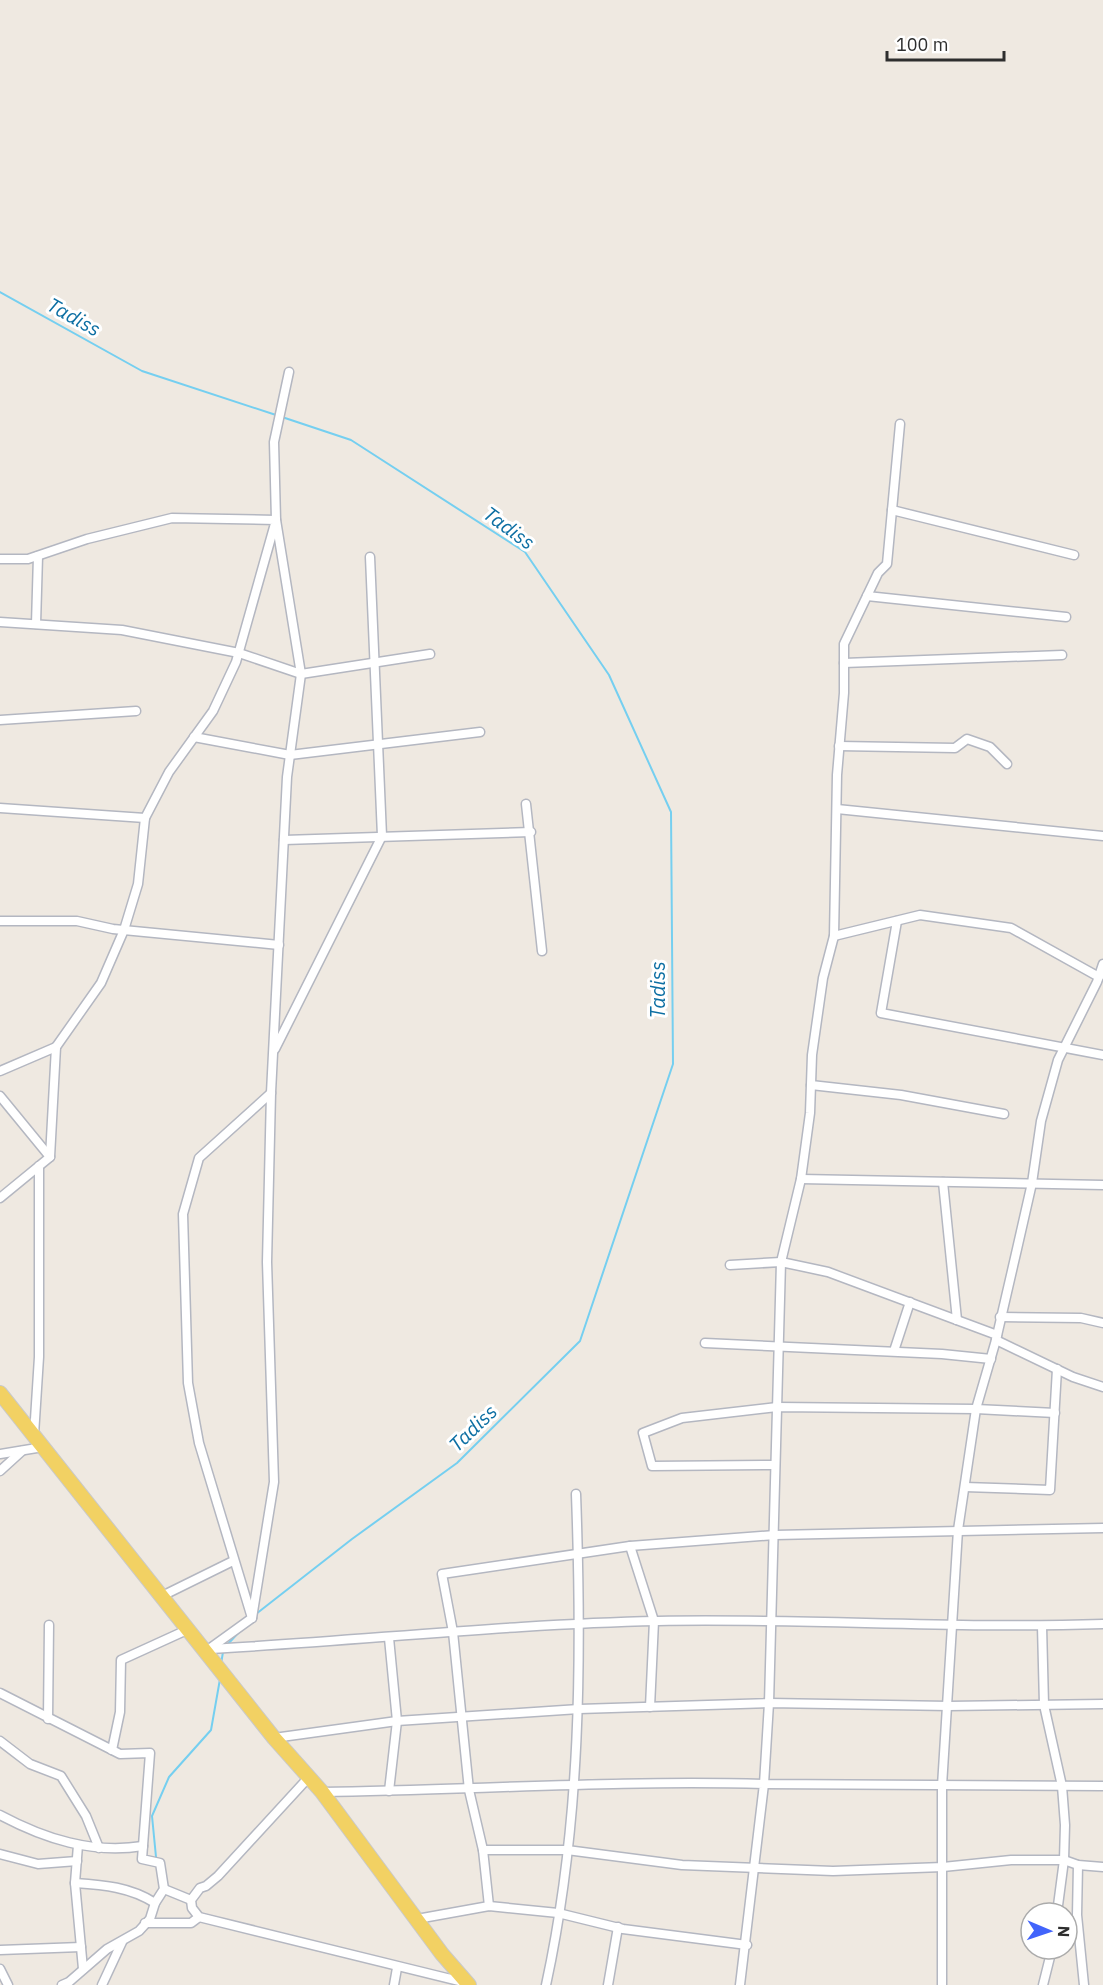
<svg xmlns="http://www.w3.org/2000/svg" width="1103" height="1985" viewBox="0 0 1103 1985" font-family="'IBM Plex Sans',sans-serif">
  <style>
    .lines { fill: none; stroke-linecap: round; stroke-linejoin: round }
    .stream { stroke: #75cff0; stroke-width: 2 }
    .street-casing { stroke: #b4b7c1; stroke-width: 11 }
    .primary-casing { stroke: #c9c9c9; stroke-width: 16 }
    .street { stroke: #fff; stroke-width: 8 }
    .primary { stroke: #f2d163; stroke-width: 14 }
    .labels { text-anchor: middle; stroke-width: 6; stroke-linejoin: round; paint-order: stroke }
    .water-label { font-size: 20px; font-style: italic; fill: #0d6fa3; stroke: #fff }
  </style>
  <rect width="100%" height="100%" fill="#efe9e1"/>
  <g class="lines">
    <g class="stream">
      <polyline points="0,292 142,371 276,415"/>
      <polyline points="256,1614 352,1539 457,1463 580,1341 673,1064 671,812 609,675 525,552 351,440 282,417"/>
      <polyline points="227,1645 240,1631"/>
      <polyline points="221,1664 223,1652"/>
      <polyline points="156,1857 152,1816 169,1777 211,1730 220,1679"/>
    </g>
    <defs>
      <g id="street">
        <polyline points="892,510 1074,555"/>
        <polyline points="0,559 28,559 87,539 172,518 276,520 236,662 213,711 169,772 145,818 138,884 124,930 101,983 56,1047 50,1157 0,1198"/>
        <polyline points="867,596 1066,617"/>
        <polyline points="0,622 122,630 239,653 301,674 430,654"/>
        <polyline points="36,624 38,556"/>
        <polyline points="844,663 1062,655"/>
        <polyline points="0,720 136,711"/>
        <polyline points="194,737 290,755 480,732"/>
        <polyline points="839,746 955,748 967,739 990,747 1007,764"/>
        <polyline points="526,804 542,951"/>
        <polyline points="0,808 145,818"/>
        <polyline points="837,809 1103,836"/>
        <polyline points="284,840 531,832"/>
        <polyline points="0,921 77,921 113,929 279,945"/>
        <polyline points="897,921 881,1013 1103,1055"/>
        <polyline points="834,936 920,915 1011,928 1099,977"/>
        <polyline points="275,1049 382,836 370,557"/>
        <polyline points="0,1071 56,1047"/>
        <polyline points="811,1085 901,1095 1004,1114"/>
        <polyline points="0,1096 50,1157"/>
        <polyline points="801,1179 1103,1185"/>
        <polyline points="943,1182 957,1320"/>
        <polyline points="730,1265 781,1262 828,1272 997,1335"/>
        <polyline points="1000,1317 1081,1318 1103,1323"/>
        <polyline points="996,1340 1073,1377 1103,1387"/>
        <polyline points="705,1343 942,1354 991,1359"/>
        <polyline points="894,1351 910,1302"/>
        <polyline points="34,1435 39,1357 39,1166"/>
        <polyline points="0,1454 43,1447"/>
        <polyline points="775,1465 652,1466 643,1433 682,1418 777,1407 976,1409 1055,1413"/>
        <polyline points="0,1471 22,1451"/>
        <polyline points="965,1487 1050,1490 1057,1369"/>
        <polyline points="630,1546 654,1621 650,1707"/>
        <polyline points="162,1596 233,1561"/>
        <polyline points="252,1618 274,1482 267,1262 271,1093 287,777 301,674 276,520 274,442 289,372"/>
        <polyline points="1042,1626 1044,1705 1062,1786 1065,1825 1064,1860 1057,1913"/>
        <path d="M209,1649C359,1641 508,1624 658,1621C806,1618 955,1629 1103,1624"/>
        <polyline points="209,1649 252,1618 199,1443 188,1383 183,1214 199,1158 271,1093"/>
        <polyline points="0,1693 120,1754 150,1753 142,1859 160,1863 164,1889 155,1903 150,1919 139,1931 107,1949 69,1982 62,1985"/>
        <polyline points="1103,1704 949,1706 769,1703 764,1784 1103,1786"/>
        <polyline points="48,1719 49,1625"/>
        <polyline points="274,1738 397,1721 579,1709 769,1703 781,1262 801,1179 810,1113 812,1055 823,978 834,936 837,775 844,693 844,644 878,573 887,564 900,424"/>
        <polyline points="0,1741 30,1764 61,1776 86,1816 99,1848"/>
        <polyline points="112,1750 120,1712 121,1660 189,1629"/>
        <polyline points="309,1777 218,1876 206,1886 200,1888 191,1900 192,1908 199,1917 467,1983"/>
        <polyline points="389,1791 397,1721 389,1638"/>
        <path d="M322,1792C470,1790 616,1780 764,1784L740,1985"/>
        <path d="M0,1815C45,1839 92,1854 143,1846"/>
        <polyline points="78,1845 75,1883 83,1969"/>
        <polyline points="483,1850 567,1850 682,1865 833,1871 943,1867 1011,1860 1064,1860 1078,1865 1103,1867"/>
        <polyline points="0,1854 38,1864 77,1861"/>
        <polyline points="1078,1865 1077,1915 1084,1985"/>
        <path d="M75,1883C104,1885 130,1887 155,1903"/>
        <polyline points="164,1889 191,1900"/>
        <polyline points="489,1906 483,1850 469,1790 453,1632 442,1574 630,1546 775,1535 1103,1528"/>
        <polyline points="417,1919 489,1906 558,1913 623,1929 747,1945"/>
        <polyline points="145,1923 191,1923 199,1917"/>
        <polyline points="0,1950 81,1947"/>
        <polyline points="0,1969 8,1985"/>
        <polyline points="102,1985 122,1942"/>
        <polyline points="394,1985 397,1968"/>
        <path d="M546,1985C581,1824 582,1658 576,1494"/>
        <polyline points="608,1985 618,1927"/>
        <polyline points="942,1985 942,1786 958,1530 976,1409 996,1340 1017,1249 1032,1183 1041,1121 1058,1060 1097,982 1103,964"/>
        <polyline points="1043,1985 1052,1949"/>
      </g>
      <polyline id="primary" points="0,1393 274,1738 322,1792 442,1954 469,1985"/>
    </defs>
    <use href="#street" class="street-casing"/>
    <use href="#primary" class="primary-casing"/>
    <use href="#street" class="street"/>
    <use href="#primary" class="primary"/>
  </g>
  <g class="labels">
    <g class="water-label">
      <text transform="translate(74 317) rotate(29)" y="7">Tadiss</text>
      <text transform="translate(509 528) rotate(36)" y="7">Tadiss</text>
      <text transform="translate(658 990) rotate(-90)" y="7">Tadiss</text>
      <text transform="translate(473 1428) rotate(-44)" y="7">Tadiss</text>
    </g>
  </g>
  <g transform="translate(1049 1931) rotate(92)"><circle r="28" fill="#ffffff" stroke="#ababab" stroke-width="1.5"/>
  <path d="M0-4.5L10 22L0 15L-10 22Z" fill="#4264fb"/>
  <text y="-9" font-size="16" font-weight="bold" text-anchor="middle" fill="#2e2e2e">N</text>
  </g>
  <path d="M887 51v9h117v-9" fill="none" stroke="#2e2e2e" stroke-width="3"/>
  <text x="896" y="51" font-size="18" fill="#2e2e2e" stroke="#ffffff" stroke-width="4.5" paint-order="stroke">100 m</text>
</svg>
